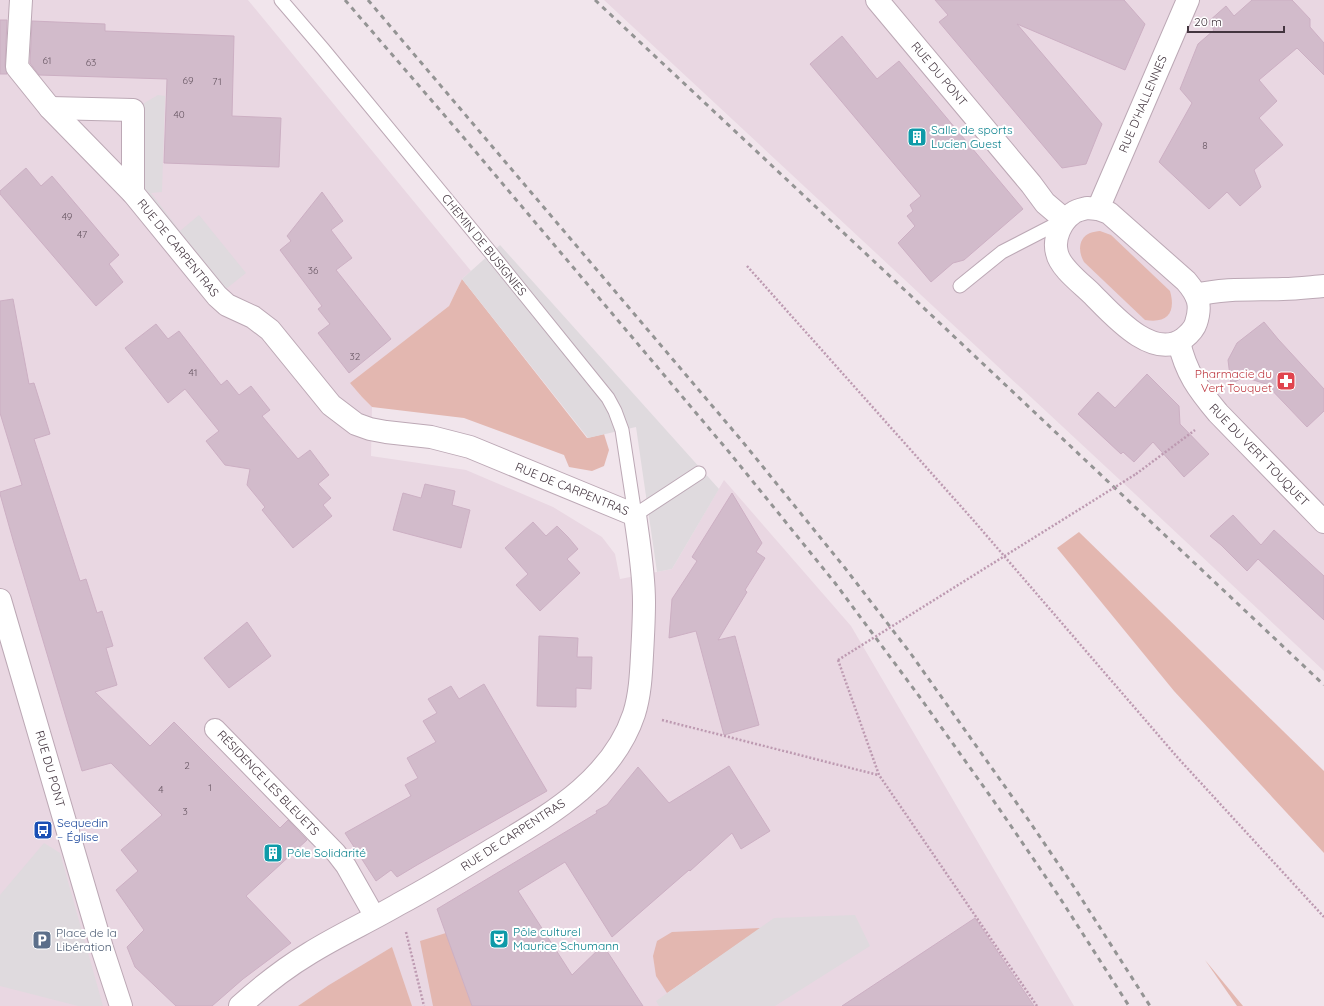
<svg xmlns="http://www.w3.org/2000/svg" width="1324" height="1006" viewBox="0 0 1324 1006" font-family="Quicksand,sans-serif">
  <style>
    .residential { fill: #e9d7e2 }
    .green { fill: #e3b7b0 }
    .parking { fill: #dfdade }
    .building { fill: #d2bbcb; stroke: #ccafc3 }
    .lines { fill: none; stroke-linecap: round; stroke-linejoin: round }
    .service-casing { stroke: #bca8b5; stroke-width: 15 }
    .pedestrian-casing { stroke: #bca8b5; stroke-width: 22 }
    .minor-casing { stroke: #bca8b5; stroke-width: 24 }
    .tertiary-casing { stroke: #bca8b5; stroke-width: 24 }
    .path { stroke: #bd9ab1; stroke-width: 2.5; stroke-dasharray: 2 2; stroke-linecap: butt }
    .service { stroke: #fff; stroke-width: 13 }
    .pedestrian { stroke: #fff; stroke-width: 20 }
    .minor { stroke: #fff; stroke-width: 22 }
    .tertiary { stroke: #fff; stroke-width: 22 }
    .rail { stroke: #949494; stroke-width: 3; stroke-dasharray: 5 5; stroke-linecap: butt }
    .path-bridge { stroke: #bd9ab1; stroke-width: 2.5; stroke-dasharray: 2 2; stroke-linecap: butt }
    .labels { text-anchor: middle; stroke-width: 4; stroke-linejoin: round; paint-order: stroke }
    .number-label { font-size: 10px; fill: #675662 }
    .street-label { font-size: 12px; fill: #43353f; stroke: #fff }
    .culture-label { font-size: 12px; fill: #0d838f; stroke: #fff; text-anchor: start }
    .health-label { font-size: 12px; fill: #be3a42; stroke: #fff; text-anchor: end }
    .transit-label { font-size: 12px; fill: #164399; stroke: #fff; text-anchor: start }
    .service-label { font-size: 12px; fill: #4e5e75; stroke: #fff; text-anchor: start }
  </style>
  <rect width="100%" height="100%" fill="#f1e5ec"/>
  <g class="residential">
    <polygon points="0,0 248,0 471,271 462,279 449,306 351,383 362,397 372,407 371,456 466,470 553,507 602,537 615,554 620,579 672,569 724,480 851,626 1074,1006 0,1006"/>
    <polygon points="604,0 1324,0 1324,671 1135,494"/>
  </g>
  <g class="green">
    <path d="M1100,231L1111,235L1170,291C1176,312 1168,324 1145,320L1084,262C1078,252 1078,238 1090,233C1093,232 1097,231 1100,231Z"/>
    <polygon points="462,279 587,438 604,434 609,450 604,466 592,471 569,467 564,455 464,418 372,407 362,397 350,383 449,306"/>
    <polygon points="1079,532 1324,771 1324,853 1174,691 1057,548"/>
    <polygon points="761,928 667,993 656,976 653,956 657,941 672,932"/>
    <polygon points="446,933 472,1006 433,1006 420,941"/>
    <polygon points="392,947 412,1006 298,1006 329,985"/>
    <polygon points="1205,960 1243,1006 1237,1006"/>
  </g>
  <g class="parking">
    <polygon points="158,95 165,96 162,192 151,193 180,231 199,215 246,273 217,296 133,193 134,109"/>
    <polygon points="500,245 719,489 672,569 657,572 636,427 588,438 462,279"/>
    <polygon points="44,843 60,853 103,1006 78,1006 0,986 0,895"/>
    <polygon points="855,915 870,946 775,1006 659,1006 656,1001 774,918"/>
  </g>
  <g class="building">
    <polygon points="935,0 1124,0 1145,24 1125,70 1017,24 1102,124 1086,164 1062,168 939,22 948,15"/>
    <polygon points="1252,0 1292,0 1310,19 1310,27 1324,43 1324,75 1297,48 1259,80 1277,101 1259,118 1283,145 1254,170 1261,187 1240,206 1227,192 1209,209 1159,162 1192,103 1180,89 1198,44 1214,30 1208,22 1226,6 1234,16"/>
    <polygon points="0,20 7,20 5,66 7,74 0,74"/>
    <polygon points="32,21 105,24 105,31 234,36 232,116 281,118 279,167 164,163 167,79 39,75 30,63"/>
    <polygon points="842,36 877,79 899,61 1023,209 964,260 953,263 931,282 898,243 915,226 907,216 913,211 910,205 921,196 810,64"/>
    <polygon points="26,168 41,186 52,176 119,255 109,264 123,282 96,306 0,194 0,191"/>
    <polygon points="322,192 343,221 331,230 352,258 336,270 391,339 349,373 318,333 330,324 318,309 322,306 280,250 291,241 287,236"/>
    <polygon points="13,299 29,384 34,383 50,434 34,439 80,581 86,579 97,613 102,611 113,646 106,648 117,685 95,692 150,746 174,722 280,828 288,820 307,840 246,896 291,943 243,979 212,1006 176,1006 135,967 127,947 144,930 116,890 138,871 121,850 162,815 111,763 82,771 13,540 0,494 0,492 22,485 0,413 0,301"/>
    <polygon points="1264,322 1278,339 1324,389 1324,411 1307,427 1266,384 1244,377 1231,384 1228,360 1237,343"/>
    <polygon points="156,324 168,339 179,331 221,385 227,380 239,395 251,386 270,410 262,416 298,459 310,450 329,475 318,484 331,498 323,505 332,516 293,548 262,510 265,507 247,485 250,469 225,465 206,441 219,431 185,389 168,403 125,348"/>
    <polygon points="1147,374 1179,406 1180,424 1209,454 1184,477 1153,442 1134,462 1123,452 1121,454 1078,414 1098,392 1115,408"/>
    <polygon points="425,484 455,491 452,505 470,510 461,548 393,530 403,493 421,498"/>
    <polygon points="732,493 762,543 756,552 765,558 745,590 747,592 718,640 735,636 759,725 724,735 696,631 669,638 672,599 697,561 692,557"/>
    <polygon points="1233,515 1261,545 1274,530 1324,576 1324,620 1258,559 1247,571 1221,545 1210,536"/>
    <polygon points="533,522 546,536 557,526 568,537 578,549 567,559 580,573 540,611 516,585 528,574 505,548"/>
    <polygon points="247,622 271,656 229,688 204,658"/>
    <polygon points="539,636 578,638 577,657 592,657 591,689 576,688 576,707 537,706"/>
    <polygon points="484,684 547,791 417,865 397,877 391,870 376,881 345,833 411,796 405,785 418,778 407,758 436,742 423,721 437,713 428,699 451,686 459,699"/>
    <polygon points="729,766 770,831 741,849 732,833 690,871 689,870 612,937 565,862 518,891 572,975 603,945 643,1006 472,1006 437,909 597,813 596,811 607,805 638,767 669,803"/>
    <polygon points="975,918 1034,1006 842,1006"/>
  </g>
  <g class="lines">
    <defs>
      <g id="service">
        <polyline points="281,0 323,49 491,253 608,398 615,411 622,430 635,515 699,473"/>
        <polyline points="960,286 1002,252 1064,220"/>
      </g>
      <polyline id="pedestrian" points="215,729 336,853 346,866 375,917"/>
      <g id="minor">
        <path d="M21,0L17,67L50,108L133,193L217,296L227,305L253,317L270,330L331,405L356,424L370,429L386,432L431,437L470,447L635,515C639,544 644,573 644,602C644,620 643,637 642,655C641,675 640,695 634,714C612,780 549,815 493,849C462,868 431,887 399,904C370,921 339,935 310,953C285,968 262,986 240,1006"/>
        <polyline points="50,108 133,110 133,193"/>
        <polyline points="1098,209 1188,0"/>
      </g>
      <g id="tertiary">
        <polyline points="877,0 1031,184 1045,203 1065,220"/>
        <path d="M1087,208L1098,209L1109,213L1186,281C1198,295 1202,305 1196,323C1194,330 1188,335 1183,339C1152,361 1112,314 1092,294C1082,284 1060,268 1057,253C1053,239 1061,221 1073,213C1077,210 1083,209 1087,208Z"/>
        <path d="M1196,295C1225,288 1254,290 1283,289C1297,289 1311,287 1324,286"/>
        <path d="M1179,342C1186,373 1198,389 1218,413L1324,522"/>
        <polyline points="0,600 102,948 121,1006"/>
      </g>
    </defs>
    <use href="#service" class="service-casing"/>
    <use href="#pedestrian" class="pedestrian-casing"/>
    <use href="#minor" class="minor-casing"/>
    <use href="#tertiary" class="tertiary-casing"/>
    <g class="path">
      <polyline points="747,266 974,521 1178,758 1324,917"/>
      <polyline points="1136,474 1195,430"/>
      <polyline points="838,660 879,775 1037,1006"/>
      <polyline points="662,720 878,775"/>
      <polyline points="406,932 424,1006"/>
    </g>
    <use href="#service" class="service"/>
    <use href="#pedestrian" class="pedestrian"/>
    <use href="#minor" class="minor"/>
    <use href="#tertiary" class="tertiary"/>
    <g class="rail">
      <polyline points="345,0 464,138 729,452 835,583 919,696 998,807 1058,895 1129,1006"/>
      <polyline points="368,0 742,441 845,568 911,654 1023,812 1074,887 1150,1006"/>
      <polyline points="595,0 910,295 1324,685"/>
    </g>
    <polyline class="path-bridge" points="838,660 1136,474"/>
  </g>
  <defs>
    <symbol id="building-square" viewBox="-11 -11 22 22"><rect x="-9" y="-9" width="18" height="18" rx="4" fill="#0f9aa8" stroke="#fff"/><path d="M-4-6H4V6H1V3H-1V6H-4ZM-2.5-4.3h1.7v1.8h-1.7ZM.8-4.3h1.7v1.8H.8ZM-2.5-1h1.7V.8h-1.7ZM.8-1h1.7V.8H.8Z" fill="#fff"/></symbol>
    <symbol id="pharmacy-square" viewBox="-11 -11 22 22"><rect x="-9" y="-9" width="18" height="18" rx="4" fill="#e0444e" stroke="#fff"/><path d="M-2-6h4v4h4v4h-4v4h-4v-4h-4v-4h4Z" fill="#fff"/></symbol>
    <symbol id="bus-square" viewBox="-11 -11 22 22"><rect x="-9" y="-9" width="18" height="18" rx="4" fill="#1a4fb4" stroke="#fff"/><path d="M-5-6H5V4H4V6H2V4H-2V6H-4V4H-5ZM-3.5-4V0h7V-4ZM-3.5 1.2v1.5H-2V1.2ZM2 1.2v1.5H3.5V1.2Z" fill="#fff"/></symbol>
    <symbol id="theatre-square" viewBox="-11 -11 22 22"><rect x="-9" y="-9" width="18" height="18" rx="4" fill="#0f9aa8" stroke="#fff"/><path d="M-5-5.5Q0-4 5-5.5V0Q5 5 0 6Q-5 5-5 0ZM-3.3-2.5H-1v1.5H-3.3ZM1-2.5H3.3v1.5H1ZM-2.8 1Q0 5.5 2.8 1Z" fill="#fff"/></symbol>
    <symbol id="parking-square" viewBox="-11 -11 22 22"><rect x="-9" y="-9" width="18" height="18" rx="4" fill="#5c6f8a" stroke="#fff"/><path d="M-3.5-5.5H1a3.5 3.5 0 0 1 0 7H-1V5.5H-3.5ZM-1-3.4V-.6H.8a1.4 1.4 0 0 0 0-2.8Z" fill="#fff"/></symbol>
  </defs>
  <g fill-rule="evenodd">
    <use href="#building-square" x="906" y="126" width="22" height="22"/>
    <use href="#pharmacy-square" x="1275" y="370" width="22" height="22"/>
    <use href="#bus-square" x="32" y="819" width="22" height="22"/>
    <use href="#building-square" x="262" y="842" width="22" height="22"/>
    <use href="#theatre-square" x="488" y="928" width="22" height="22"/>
    <use href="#parking-square" x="31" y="929" width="22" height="22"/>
  </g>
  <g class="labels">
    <g class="number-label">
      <text x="47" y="64">61</text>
      <text x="91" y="66">63</text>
      <text x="188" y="84">69</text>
      <text x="217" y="85">71</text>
      <text x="179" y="118">40</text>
      <text x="1205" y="149">8</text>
      <text x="67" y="220">49</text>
      <text x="82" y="238">47</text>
      <text x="313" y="274">36</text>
      <text x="355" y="360">32</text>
      <text x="193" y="376">41</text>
      <text x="187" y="769">2</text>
      <text x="210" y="791">1</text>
      <text x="161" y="793">4</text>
      <text x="185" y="815">3</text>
    </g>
    <g class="street-label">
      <text transform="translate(939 74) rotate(50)" y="4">RUE DU PONT</text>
      <text transform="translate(1143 104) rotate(-67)" y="4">RUE D'HALLENNES</text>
      <text transform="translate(484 245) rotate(51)" y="4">CHEMIN DE BUSIGNIES</text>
      <text transform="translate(178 248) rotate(51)" y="4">RUE DE CARPENTRAS</text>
      <text transform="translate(1259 455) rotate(46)" y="4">RUE DU VERT TOUQUET</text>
      <text transform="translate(572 489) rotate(22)" y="4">RUE DE CARPENTRAS</text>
      <text transform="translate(50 769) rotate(74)" y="4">RUE DU PONT</text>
      <text transform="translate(268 783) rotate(46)" y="4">RÉSIDENCE LES BLEUETS</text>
      <text transform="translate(513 835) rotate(-33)" y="4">RUE DE CARPENTRAS</text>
    </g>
    <g class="culture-label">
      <text x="931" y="134">Salle de sports<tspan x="931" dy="14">Lucien Guest</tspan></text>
      <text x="287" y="857">Pôle Solidarité</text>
      <text x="513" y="936">Pôle culturel<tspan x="513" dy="14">Maurice Schumann</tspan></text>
    </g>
    <g class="health-label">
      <text x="1272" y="378">Pharmacie du<tspan x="1272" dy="14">Vert Touquet</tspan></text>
    </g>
    <g class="transit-label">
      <text x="57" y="827">Sequedin<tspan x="57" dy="14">– Église</tspan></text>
    </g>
    <g class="service-label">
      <text x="56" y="937">Place de la<tspan x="56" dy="14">Libération</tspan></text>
    </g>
  </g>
  <path d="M1188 26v6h96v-6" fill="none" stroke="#43353f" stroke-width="2"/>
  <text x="1194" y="26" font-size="12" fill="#43353f" stroke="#ffffff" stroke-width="3" paint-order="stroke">20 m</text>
</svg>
